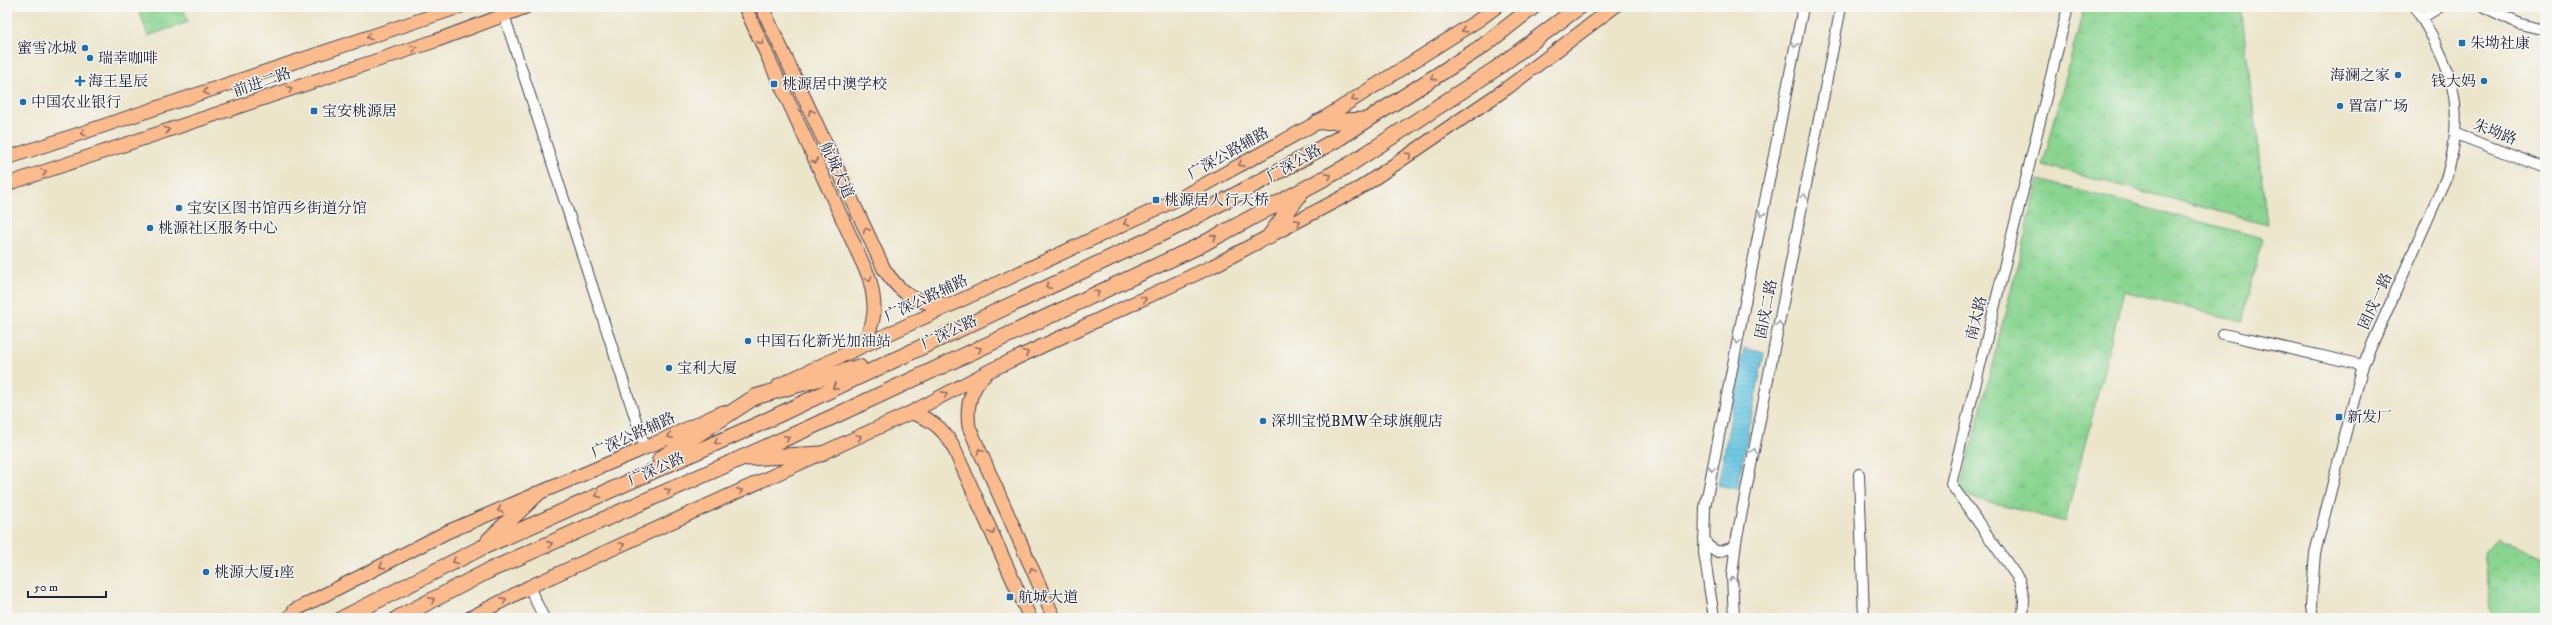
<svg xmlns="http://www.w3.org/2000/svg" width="2552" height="625" viewBox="0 0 2552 625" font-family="'IM FELL DW Pica','Noto Serif SC',serif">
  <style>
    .grass { fill: url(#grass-tufts); stroke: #567c66 }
    .park { fill: url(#park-crowns); stroke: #567c66 }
    .water { fill: url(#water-rules); stroke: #43748e }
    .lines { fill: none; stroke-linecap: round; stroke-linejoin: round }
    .minor-casing { stroke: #403f50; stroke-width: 12 }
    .major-casing { stroke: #403f50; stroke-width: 15 }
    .highway-casing { stroke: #403f50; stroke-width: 17 }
    .minor { stroke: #fff; stroke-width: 10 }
    .major { stroke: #fbbb8c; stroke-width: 13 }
    .highway { stroke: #fbbb8c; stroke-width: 15 }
    .oneway { stroke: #8e6e64 }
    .oneway2 { stroke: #9c9ca7 }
    .poi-dot { fill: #1f6fb2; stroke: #f6f6f2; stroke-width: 1.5 }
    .labels { text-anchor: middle; stroke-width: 3; stroke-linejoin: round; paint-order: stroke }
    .poi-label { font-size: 15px; fill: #22223b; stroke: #f6f6f2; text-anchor: start }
    .street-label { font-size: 15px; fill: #22223b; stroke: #f6f6f2 }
  </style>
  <defs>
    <pattern id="grass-tufts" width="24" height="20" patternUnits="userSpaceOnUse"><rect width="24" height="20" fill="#8ad591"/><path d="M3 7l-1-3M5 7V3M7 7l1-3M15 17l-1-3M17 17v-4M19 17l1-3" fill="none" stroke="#77b77e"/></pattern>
    <pattern id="park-crowns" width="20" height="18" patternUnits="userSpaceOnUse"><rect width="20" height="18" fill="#8ad591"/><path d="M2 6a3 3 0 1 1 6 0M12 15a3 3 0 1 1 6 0" fill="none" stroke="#77b77e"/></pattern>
    <pattern id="water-rules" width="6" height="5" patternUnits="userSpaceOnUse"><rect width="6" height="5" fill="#64c5e2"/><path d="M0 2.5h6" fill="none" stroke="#56a9c3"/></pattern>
  </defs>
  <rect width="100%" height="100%" fill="#f6f6f2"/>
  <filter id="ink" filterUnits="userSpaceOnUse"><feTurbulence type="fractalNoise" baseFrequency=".025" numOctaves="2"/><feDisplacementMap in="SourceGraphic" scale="8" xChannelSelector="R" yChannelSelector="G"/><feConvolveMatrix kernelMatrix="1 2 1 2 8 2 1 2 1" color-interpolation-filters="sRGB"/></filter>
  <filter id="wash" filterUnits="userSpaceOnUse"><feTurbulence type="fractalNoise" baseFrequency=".012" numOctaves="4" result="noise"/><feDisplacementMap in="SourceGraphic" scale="16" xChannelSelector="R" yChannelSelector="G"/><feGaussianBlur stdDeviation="0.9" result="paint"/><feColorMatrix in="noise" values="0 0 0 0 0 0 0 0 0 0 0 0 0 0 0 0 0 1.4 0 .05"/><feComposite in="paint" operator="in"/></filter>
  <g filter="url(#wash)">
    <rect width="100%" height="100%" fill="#ebe5ca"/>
    <g class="grass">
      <polygon points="2084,7 2241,7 2267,224 2043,165"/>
      <polygon points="2039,180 2263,238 2242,322 2124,291 2065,522 1959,494"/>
    </g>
    <g class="park">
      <polygon points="138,7 183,7 188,22 148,36"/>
      <polygon points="2497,538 2545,556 2545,618 2492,618 2484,552"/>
    </g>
    <polygon class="water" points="1744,348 1764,353 1737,489 1718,485"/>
  </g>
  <g filter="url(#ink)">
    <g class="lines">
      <defs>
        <g id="minor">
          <polyline points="2484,7 2520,24 2545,30"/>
          <polyline points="504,15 645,448"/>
          <polyline points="2422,18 2440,7"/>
          <polyline points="2456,134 2545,168"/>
          <polyline points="2223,334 2363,365"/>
          <polyline points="1859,474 1864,618"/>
          <polyline points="1704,538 1708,546 1718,552 1731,548 1736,542"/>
          <polyline points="529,587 544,618"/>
          <polyline points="1714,618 1704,552 1705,507 1803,7"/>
          <polyline points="1734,618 1732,576 1736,542 1841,7"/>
          <polyline points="2023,618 2024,599 2020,581 1951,484 2068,7"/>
          <path d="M2313,618L2311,606L2315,553L2363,365L2447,176C2467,105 2452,68 2415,7"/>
        </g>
        <g id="major">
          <path d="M745,7L869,277C876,303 878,324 860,345"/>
          <path d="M762,7L884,269C900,293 916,305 945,304"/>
          <polyline points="7,158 459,7"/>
          <polyline points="7,184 435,41 526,7"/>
          <path d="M985,375C970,389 966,407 969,427L1054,618"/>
          <polyline points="779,385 1180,198 1318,122 1480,19 1496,7"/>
          <path d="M910,413C930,418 941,427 952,444L1030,618"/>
          <polyline points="289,618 295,610 447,532 645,448 723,412"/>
          <polyline points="470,618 529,587 910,413 991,370 1213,266 1360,188 1507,88 1614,7"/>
        </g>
        <g id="highway">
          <polyline points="1318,122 1365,120"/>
          <polyline points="1269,237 1300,194"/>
          <polyline points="748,458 821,454"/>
          <polyline points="660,459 755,397 859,367"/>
          <polyline points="489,540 537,494"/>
          <polyline points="343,618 481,548 761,423 1186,222 1336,140 1483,46 1533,7"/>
          <polyline points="398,618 488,571 811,427 1199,246 1349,165 1497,68 1579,7"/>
        </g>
      </defs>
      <use href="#minor" class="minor-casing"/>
      <use href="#major" class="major-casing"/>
      <use href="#highway" class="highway-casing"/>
      <use href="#minor" class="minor"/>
      <use href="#major" class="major"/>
      <use href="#highway" class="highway"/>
    </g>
    <defs><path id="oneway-chevron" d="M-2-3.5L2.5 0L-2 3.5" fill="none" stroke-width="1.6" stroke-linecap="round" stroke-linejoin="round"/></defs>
    <g class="oneway">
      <use href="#oneway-chevron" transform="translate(1464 30) rotate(148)"/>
      <use href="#oneway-chevron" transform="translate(369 37) rotate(161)"/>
      <use href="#oneway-chevron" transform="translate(761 42) rotate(65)"/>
      <use href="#oneway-chevron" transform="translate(414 48) rotate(-19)"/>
      <use href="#oneway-chevron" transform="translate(1433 78) rotate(147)"/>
      <use href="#oneway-chevron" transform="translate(290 89) rotate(-19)"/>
      <use href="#oneway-chevron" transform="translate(206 92) rotate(162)"/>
      <use href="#oneway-chevron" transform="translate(1354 99) rotate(148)"/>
      <use href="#oneway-chevron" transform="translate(811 112) rotate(-115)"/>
      <use href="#oneway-chevron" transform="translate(167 130) rotate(-19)"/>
      <use href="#oneway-chevron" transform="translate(83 133) rotate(162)"/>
      <use href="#oneway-chevron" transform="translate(1409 155) rotate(-34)"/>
      <use href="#oneway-chevron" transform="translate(815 161) rotate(65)"/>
      <use href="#oneway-chevron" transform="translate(1241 164) rotate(151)"/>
      <use href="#oneway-chevron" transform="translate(44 172) rotate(-19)"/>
      <use href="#oneway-chevron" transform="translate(1329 176) rotate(-28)"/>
      <use href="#oneway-chevron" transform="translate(1298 222) rotate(-28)"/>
      <use href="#oneway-chevron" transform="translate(1126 223) rotate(155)"/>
      <use href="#oneway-chevron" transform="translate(866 230) rotate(-115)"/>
      <use href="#oneway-chevron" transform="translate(1214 237) rotate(-28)"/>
      <use href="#oneway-chevron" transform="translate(869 279) rotate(70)"/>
      <use href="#oneway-chevron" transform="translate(1048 286) rotate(155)"/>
      <use href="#oneway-chevron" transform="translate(1097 293) rotate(-25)"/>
      <use href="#oneway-chevron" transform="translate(1144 299) rotate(-25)"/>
      <use href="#oneway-chevron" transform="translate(979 349) rotate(-25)"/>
      <use href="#oneway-chevron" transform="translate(1026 353) rotate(-25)"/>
      <use href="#oneway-chevron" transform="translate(835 387) rotate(154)"/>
      <use href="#oneway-chevron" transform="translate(945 394) rotate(-28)"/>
      <use href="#oneway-chevron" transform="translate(670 436) rotate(155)"/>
      <use href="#oneway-chevron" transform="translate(859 437) rotate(-25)"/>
      <use href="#oneway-chevron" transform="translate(787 438) rotate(-24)"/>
      <use href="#oneway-chevron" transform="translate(717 442) rotate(156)"/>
      <use href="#oneway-chevron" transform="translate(980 451) rotate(-114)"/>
      <use href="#oneway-chevron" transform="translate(668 491) rotate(-24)"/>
      <use href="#oneway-chevron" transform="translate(740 491) rotate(-25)"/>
      <use href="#oneway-chevron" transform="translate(598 495) rotate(156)"/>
      <use href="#oneway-chevron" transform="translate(500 510) rotate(157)"/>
      <use href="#oneway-chevron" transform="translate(992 532) rotate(66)"/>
      <use href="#oneway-chevron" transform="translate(550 544) rotate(-24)"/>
      <use href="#oneway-chevron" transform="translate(622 545) rotate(-25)"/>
      <use href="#oneway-chevron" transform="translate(455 561) rotate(153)"/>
      <use href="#oneway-chevron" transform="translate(382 566) rotate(153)"/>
      <use href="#oneway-chevron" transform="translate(1032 570) rotate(-114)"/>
      <use href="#oneway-chevron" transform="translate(432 600) rotate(-27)"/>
      <use href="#oneway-chevron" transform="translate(504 600) rotate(-27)"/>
    </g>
    <g class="oneway2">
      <use href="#oneway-chevron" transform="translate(1795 45) rotate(101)"/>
      <use href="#oneway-chevron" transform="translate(1804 196) rotate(-79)"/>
      <use href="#oneway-chevron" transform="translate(1762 214) rotate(101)"/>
      <use href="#oneway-chevron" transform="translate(1779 324) rotate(-79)"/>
      <use href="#oneway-chevron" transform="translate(1737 342) rotate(101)"/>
      <use href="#oneway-chevron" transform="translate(1754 451) rotate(-79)"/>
      <use href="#oneway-chevron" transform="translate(1712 469) rotate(101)"/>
      <use href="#oneway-chevron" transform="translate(1733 579) rotate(-88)"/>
    </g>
  </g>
  <g class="poi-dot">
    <rect x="2458" y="39" width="8" height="8" rx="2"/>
    <circle cx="85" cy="48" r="4"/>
    <circle cx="90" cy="58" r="4"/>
    <circle cx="2398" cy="75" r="4"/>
    <path d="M78 75h4v4h4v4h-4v4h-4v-4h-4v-4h4z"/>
    <circle cx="2484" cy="81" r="4"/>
    <rect x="770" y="80" width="8" height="8" rx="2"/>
    <circle cx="23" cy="102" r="4"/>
    <circle cx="2340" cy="106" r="4"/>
    <rect x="310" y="107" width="8" height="8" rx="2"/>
    <rect x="1152" y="196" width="8" height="8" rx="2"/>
    <circle cx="179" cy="208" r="4"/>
    <circle cx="150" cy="228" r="4"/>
    <circle cx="748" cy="341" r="4"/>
    <circle cx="669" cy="368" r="4"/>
    <rect x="2335" y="413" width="8" height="8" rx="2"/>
    <circle cx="1263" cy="421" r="4"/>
    <circle cx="206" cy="572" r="4"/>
    <rect x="1006" y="593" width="8" height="8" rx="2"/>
  </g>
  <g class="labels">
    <g class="poi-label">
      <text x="2470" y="48">朱坳社康</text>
      <text x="77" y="53" text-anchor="end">蜜雪冰城</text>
      <text x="98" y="63">瑞幸咖啡</text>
      <text x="2390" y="80" text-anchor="end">海澜之家</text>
      <text x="88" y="86">海王星辰</text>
      <text x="2476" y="86" text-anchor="end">钱大妈</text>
      <text x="782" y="89">桃源居中澳学校</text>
      <text x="31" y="107">中国农业银行</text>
      <text x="2348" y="111">置富广场</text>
      <text x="322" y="116">宝安桃源居</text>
      <text x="1164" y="205">桃源居人行天桥</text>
      <text x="187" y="213">宝安区图书馆西乡街道分馆</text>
      <text x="158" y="233">桃源社区服务中心</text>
      <text x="756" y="346">中国石化新光加油站</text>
      <text x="677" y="373">宝利大厦</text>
      <text x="2347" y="422">新发厂</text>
      <text x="1271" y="426">深圳宝悦BMW全球旗舰店</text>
      <text x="214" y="577">桃源大厦1座</text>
      <text x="1018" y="602">航城大道</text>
    </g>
    <g class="street-label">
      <text transform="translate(262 82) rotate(-19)" y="5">前进二路</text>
      <text transform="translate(2495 132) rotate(21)" y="5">朱坳路</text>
      <text transform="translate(1228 153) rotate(-29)" y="5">广深公路辅路</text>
      <text transform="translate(1294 163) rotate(-29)" y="5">广深公路</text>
      <text transform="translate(837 170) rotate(65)" y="5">航城大道</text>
      <text transform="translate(926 298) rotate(-25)" y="5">广深公路辅路</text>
      <text transform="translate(2375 301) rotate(-66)" y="5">固戍一路</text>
      <text transform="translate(1766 309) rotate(-79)" y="5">固戍二路</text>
      <text transform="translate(1976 318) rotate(-76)" y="5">南太路</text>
      <text transform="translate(949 332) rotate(-25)" y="5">广深公路</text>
      <text transform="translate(633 435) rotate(-24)" y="5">广深公路辅路</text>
      <text transform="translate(656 469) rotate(-24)" y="5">广深公路</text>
    </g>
  </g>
  <rect width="2552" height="625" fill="none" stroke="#f6f6f2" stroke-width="24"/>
  <path d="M28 591v6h78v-6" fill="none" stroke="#22223b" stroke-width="2"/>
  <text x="34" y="591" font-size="12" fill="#22223b" stroke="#f6f6f2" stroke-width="3" paint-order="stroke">50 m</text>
</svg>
